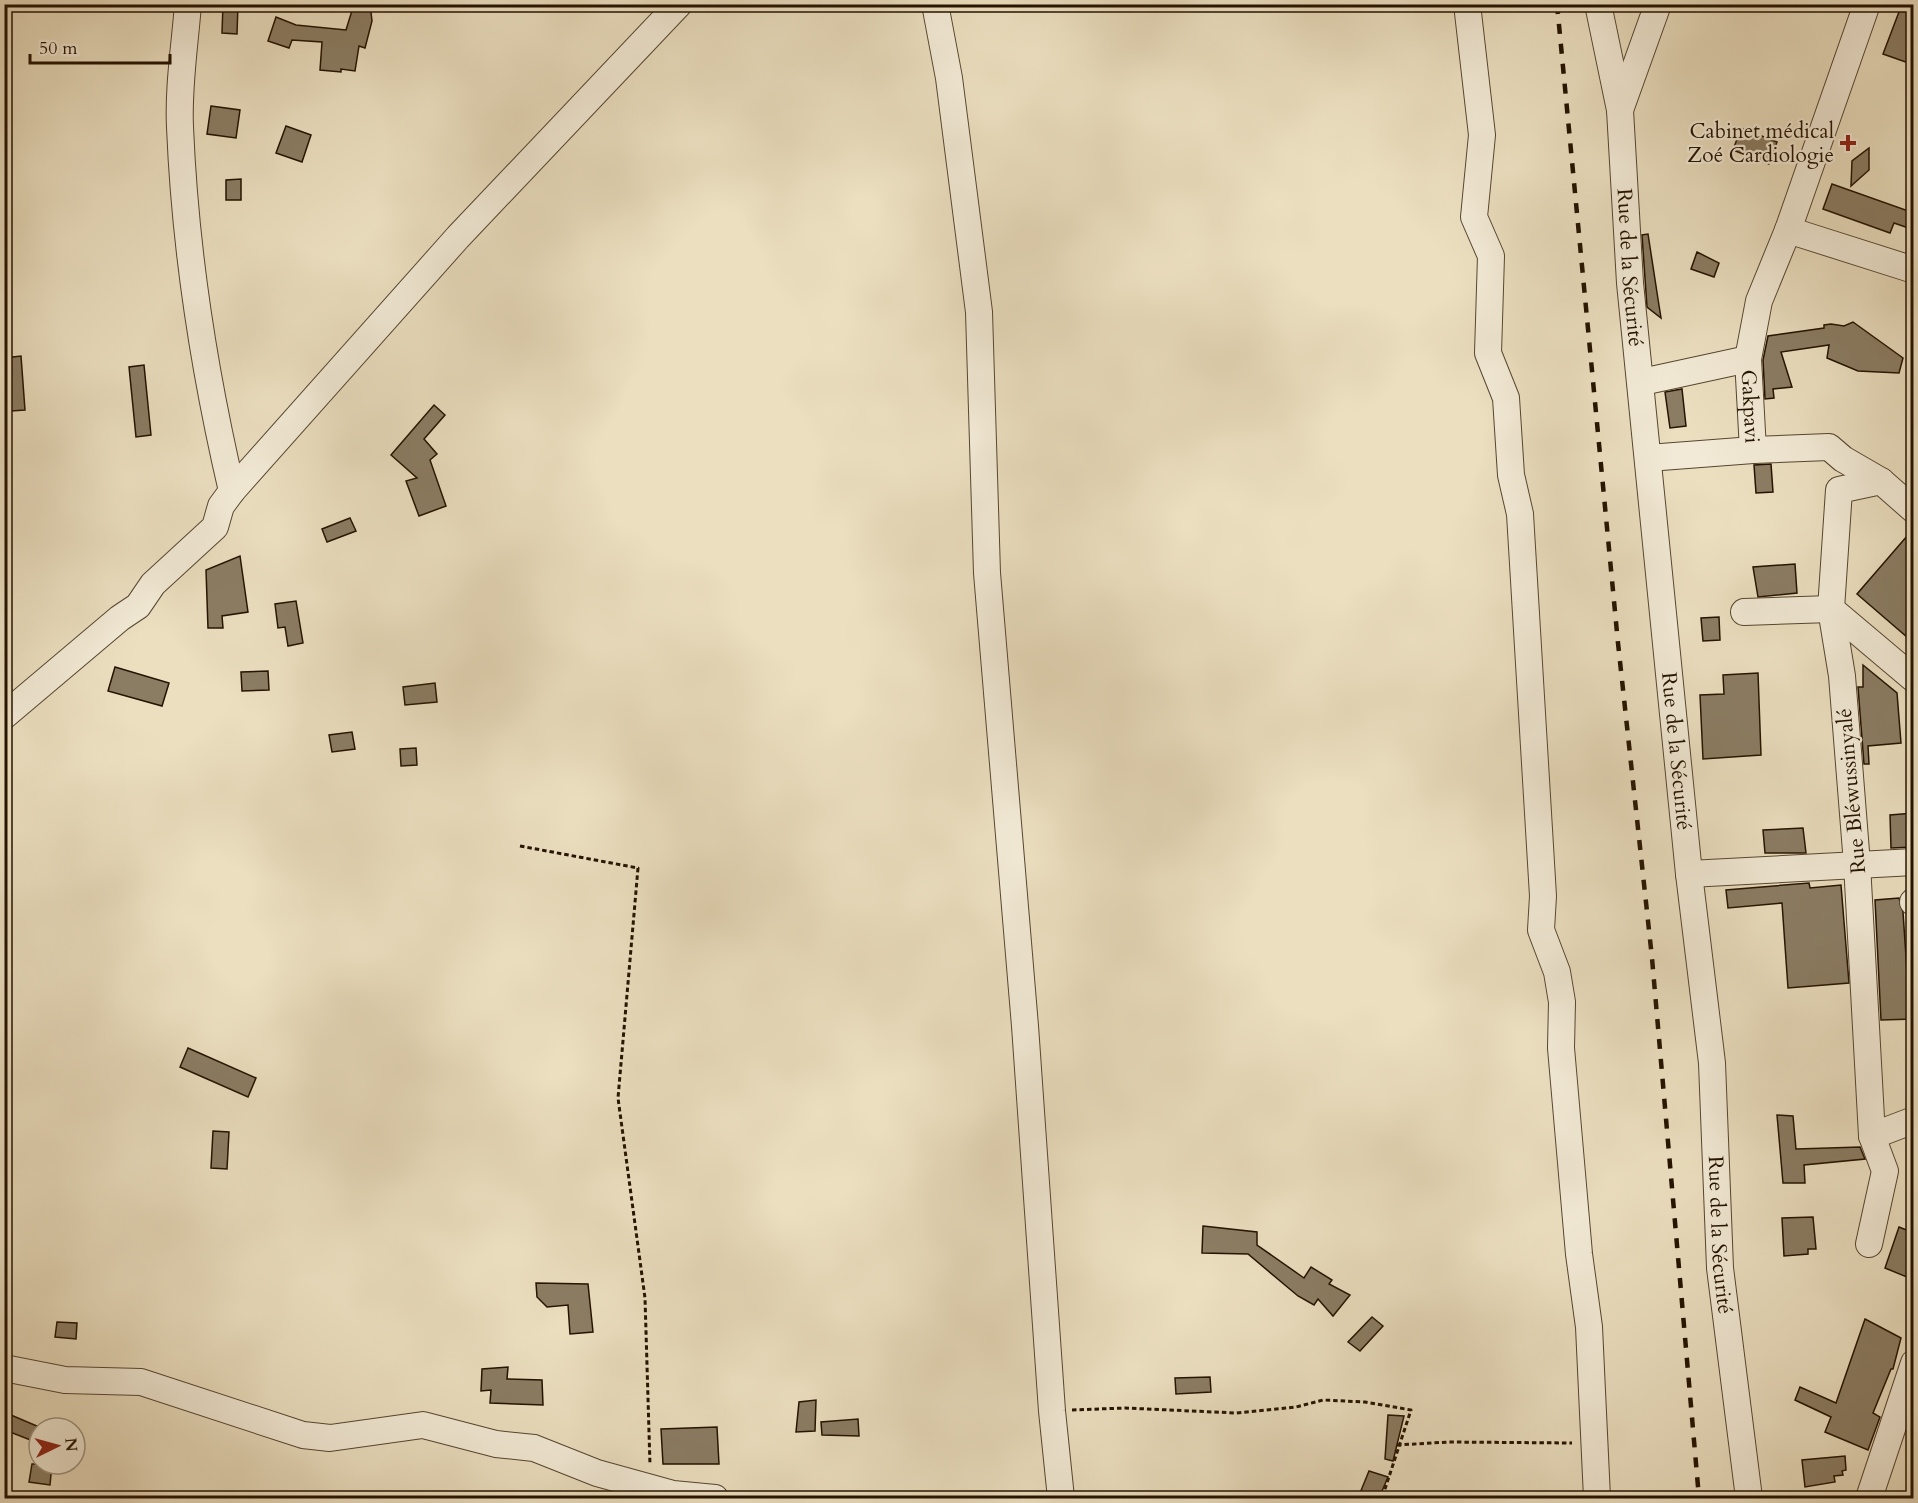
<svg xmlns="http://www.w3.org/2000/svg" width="1918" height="1503" viewBox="0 0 1918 1503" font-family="Cardo,serif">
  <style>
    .building { fill: #8b7d64; stroke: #241300; stroke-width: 1.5 }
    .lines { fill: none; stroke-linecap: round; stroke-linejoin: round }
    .minor-casing { stroke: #564630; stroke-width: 28 }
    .path { stroke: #241300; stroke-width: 3; stroke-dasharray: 4.5 3; stroke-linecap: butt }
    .minor { stroke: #f2ead6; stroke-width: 26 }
    .rail { stroke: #241300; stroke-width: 4.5; stroke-dasharray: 10 10; stroke-linecap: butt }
    .poi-dot { fill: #8f2418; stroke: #f2ead6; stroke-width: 2 }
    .labels { text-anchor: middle; stroke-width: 4.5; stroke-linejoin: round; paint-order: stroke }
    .poi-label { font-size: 21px; fill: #241300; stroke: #f2ead6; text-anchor: end }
    .street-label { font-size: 21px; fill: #241300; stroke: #f2ead6 }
  </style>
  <rect width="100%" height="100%" fill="#ebdfc0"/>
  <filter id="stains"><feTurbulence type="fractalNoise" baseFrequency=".00333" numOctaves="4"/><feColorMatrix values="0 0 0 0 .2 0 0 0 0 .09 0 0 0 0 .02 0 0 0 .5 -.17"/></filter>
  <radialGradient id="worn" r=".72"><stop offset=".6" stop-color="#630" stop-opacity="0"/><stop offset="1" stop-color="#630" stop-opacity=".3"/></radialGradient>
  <g class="building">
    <polygon points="223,4 238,4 237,34 222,33"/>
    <polygon points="354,4 370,4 372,21 365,48 359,46 355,71 341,69 341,72 320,70 322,42 292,40 289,48 268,41 276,17 296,25 346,30"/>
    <polygon points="1902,4 1914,4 1914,65 1883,54"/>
    <polygon points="211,106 240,110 236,138 207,134"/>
    <polygon points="286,126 311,135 302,162 276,153"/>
    <polygon points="1741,128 1777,142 1769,164 1733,150"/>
    <polygon points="1869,148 1869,170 1851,186 1852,161"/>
    <polygon points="241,179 241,200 226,200 226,180"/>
    <polygon points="1832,184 1914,213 1914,230 1894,223 1890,233 1823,209"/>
    <polygon points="1648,234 1658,299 1661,318 1647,307 1642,235"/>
    <polygon points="1697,252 1719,263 1714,277 1691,269"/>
    <polygon points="1853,322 1903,358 1899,373 1858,371 1827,358 1829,345 1781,352 1792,387 1773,389 1774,398 1765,399 1763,360 1768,336 1824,328 1824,325 1831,324 1844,326"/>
    <polygon points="21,356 25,410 11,411 4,358"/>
    <polygon points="144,365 151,435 136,437 129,367"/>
    <polygon points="1682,389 1686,426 1670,428 1665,392"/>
    <polygon points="434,405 445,415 424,439 437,454 430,460 446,506 419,516 406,481 417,478 391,455"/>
    <polygon points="1771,464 1773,492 1756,493 1754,465"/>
    <polygon points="350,518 356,531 327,542 322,529"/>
    <polygon points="1914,528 1914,643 1857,594"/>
    <polygon points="240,556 248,612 222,616 223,628 208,628 206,570"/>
    <polygon points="1795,564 1797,593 1758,597 1753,567"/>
    <polygon points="296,601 303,643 288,646 285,627 278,628 275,604"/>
    <polygon points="1719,617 1720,640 1703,641 1701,618"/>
    <polygon points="1863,665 1897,693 1901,743 1868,746 1869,764 1864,764 1858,687 1863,687"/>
    <polygon points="115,667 169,683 162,706 108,691"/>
    <polygon points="268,671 269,690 242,691 241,672"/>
    <polygon points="1758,673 1761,755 1703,759 1700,695 1724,694 1723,675"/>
    <polygon points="435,683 437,702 405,705 403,687"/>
    <polygon points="352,732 355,749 332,752 329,735"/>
    <polygon points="416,748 417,765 401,766 400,749"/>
    <polygon points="1914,813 1914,847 1891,848 1890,815"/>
    <polygon points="1803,828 1806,853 1765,853 1763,830"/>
    <polygon points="1809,883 1810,888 1841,885 1849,983 1788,988 1782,903 1728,908 1726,890"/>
    <polygon points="1899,898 1903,912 1907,972 1914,972 1914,1019 1881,1020 1875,900"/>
    <polygon points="188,1048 256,1078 248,1097 180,1067"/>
    <polygon points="1777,1115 1793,1116 1796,1149 1860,1147 1865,1159 1804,1165 1805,1183 1783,1183"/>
    <polygon points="213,1131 229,1132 227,1169 211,1168"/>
    <polygon points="1813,1217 1816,1249 1808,1249 1808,1254 1784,1256 1782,1218"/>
    <polygon points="1203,1226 1257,1232 1257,1245 1304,1278 1311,1267 1332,1280 1329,1284 1350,1295 1333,1316 1318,1299 1314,1305 1298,1296 1248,1254 1202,1253"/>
    <polygon points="1899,1227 1914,1233 1914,1280 1885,1268"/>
    <polygon points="536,1283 588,1284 593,1332 570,1334 568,1305 547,1307 537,1297"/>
    <polygon points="1372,1317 1383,1326 1360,1351 1348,1342"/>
    <polygon points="1865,1319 1901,1338 1893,1369 1891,1369 1873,1413 1880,1417 1868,1450 1825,1432 1831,1417 1795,1400 1800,1387 1836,1403"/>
    <polygon points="57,1322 77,1323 76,1339 55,1337"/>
    <polygon points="508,1367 507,1379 542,1380 543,1405 490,1403 491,1390 481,1391 482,1369"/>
    <polygon points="1210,1377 1211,1392 1176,1394 1175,1378"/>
    <polygon points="816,1400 815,1431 796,1432 799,1402"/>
    <polygon points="11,1415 39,1427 33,1441 5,1430"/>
    <polygon points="1388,1415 1404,1416 1393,1461 1385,1459"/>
    <polygon points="858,1419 859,1436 822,1435 821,1422"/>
    <polygon points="717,1427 719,1464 663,1464 661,1429"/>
    <polygon points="1845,1456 1846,1470 1842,1471 1843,1475 1834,1476 1835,1482 1805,1487 1802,1460"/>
    <polygon points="32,1464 52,1464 50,1485 29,1482"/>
    <polygon points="1369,1471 1388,1477 1379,1498 1358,1498"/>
  </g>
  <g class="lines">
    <defs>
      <g id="minor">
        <path d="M188,4C185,44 178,87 180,127C185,249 204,371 232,491"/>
        <polyline points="935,4 949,78 979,312 987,573 1025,1026 1052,1411 1061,1498"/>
        <polyline points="1467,4 1482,135 1474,217 1491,256 1488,353 1506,398 1511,475 1520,514 1543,896 1541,930 1557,972 1562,1002 1561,1048 1579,1254 1589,1327 1597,1498"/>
        <path id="s1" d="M1598,4L1620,110L1630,283L1689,874L1712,1063L1720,1268L1749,1498"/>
        <polyline points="1620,110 1658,4"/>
        <polyline points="1788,230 1914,270"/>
        <polyline points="1748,359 1759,301 1788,230 1867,4"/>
        <path id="s2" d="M1642,382L1748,359L1753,450L1829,447L1843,459L1881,481L1914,510"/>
        <polyline points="1648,458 1753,450"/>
        <polyline points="1744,612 1831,609 1914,679"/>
        <polyline points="4,716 120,618 138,606 153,584 215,527 221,506 232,491 458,237 679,4"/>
        <polyline points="1689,874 1914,862"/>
        <polyline points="1913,902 1914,902"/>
        <polyline points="1872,1136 1914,1120"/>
        <polyline points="1869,1244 1885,1171 1872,1136 1857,864 1842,676 1831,609 1839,490 1881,481"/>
        <polyline points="4,1368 65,1380 141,1382 303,1435 330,1438 423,1425 496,1444 534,1448 597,1473 673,1494 715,1498"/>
        <polyline points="1869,1498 1914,1363"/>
      </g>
    </defs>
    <use href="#minor" class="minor-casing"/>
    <g class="path">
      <polyline points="520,846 638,868 618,1098 645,1298 650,1465"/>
      <polyline points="1072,1410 1125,1408 1236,1413 1296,1407 1323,1400 1365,1402 1411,1410 1382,1498"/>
      <polyline points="1397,1445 1449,1442 1572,1443"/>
    </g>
    <use href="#minor" class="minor"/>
    <polyline class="rail" points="1557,4 1618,643 1652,958 1699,1498"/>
  </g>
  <path class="poi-dot" d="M1845 134h6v6h6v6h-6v6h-6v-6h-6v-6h6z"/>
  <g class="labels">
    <g class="poi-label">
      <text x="1834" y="138">Cabinet médical<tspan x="1834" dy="24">Zoé Cardiologie</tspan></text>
    </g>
    <g class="street-label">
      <text dy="7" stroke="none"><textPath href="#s1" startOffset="266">Rue de la Sécurité</textPath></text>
      <text dy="7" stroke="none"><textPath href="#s2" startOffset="156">Gakpavi</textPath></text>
      <text dy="7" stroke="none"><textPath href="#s1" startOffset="752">Rue de la Sécurité</textPath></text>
      <text transform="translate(1851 791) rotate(-95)" y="7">Rue Bléwussinyalé</text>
      <text dy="7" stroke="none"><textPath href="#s1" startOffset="1238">Rue de la Sécurité</textPath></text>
    </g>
  </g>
  <rect width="1918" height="1503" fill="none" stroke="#ebdfc0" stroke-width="24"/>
  <rect x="6" y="6" width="1906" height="1491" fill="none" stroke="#241300" stroke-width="3"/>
  <rect x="12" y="12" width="1894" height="1479" fill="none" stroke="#241300" stroke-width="1.5"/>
  <g transform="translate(57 1446) rotate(85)"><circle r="28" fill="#f2ead6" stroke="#a09480" stroke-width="1.5"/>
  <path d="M0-4.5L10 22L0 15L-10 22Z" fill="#8f2418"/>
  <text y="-9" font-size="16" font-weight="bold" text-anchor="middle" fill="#241300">N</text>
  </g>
  <path d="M30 54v9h140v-9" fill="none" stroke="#241300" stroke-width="3"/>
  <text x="39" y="54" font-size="18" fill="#241300" stroke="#f2ead6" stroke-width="4.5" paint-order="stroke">50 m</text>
  <rect width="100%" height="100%" filter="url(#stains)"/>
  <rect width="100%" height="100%" fill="url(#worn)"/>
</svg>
